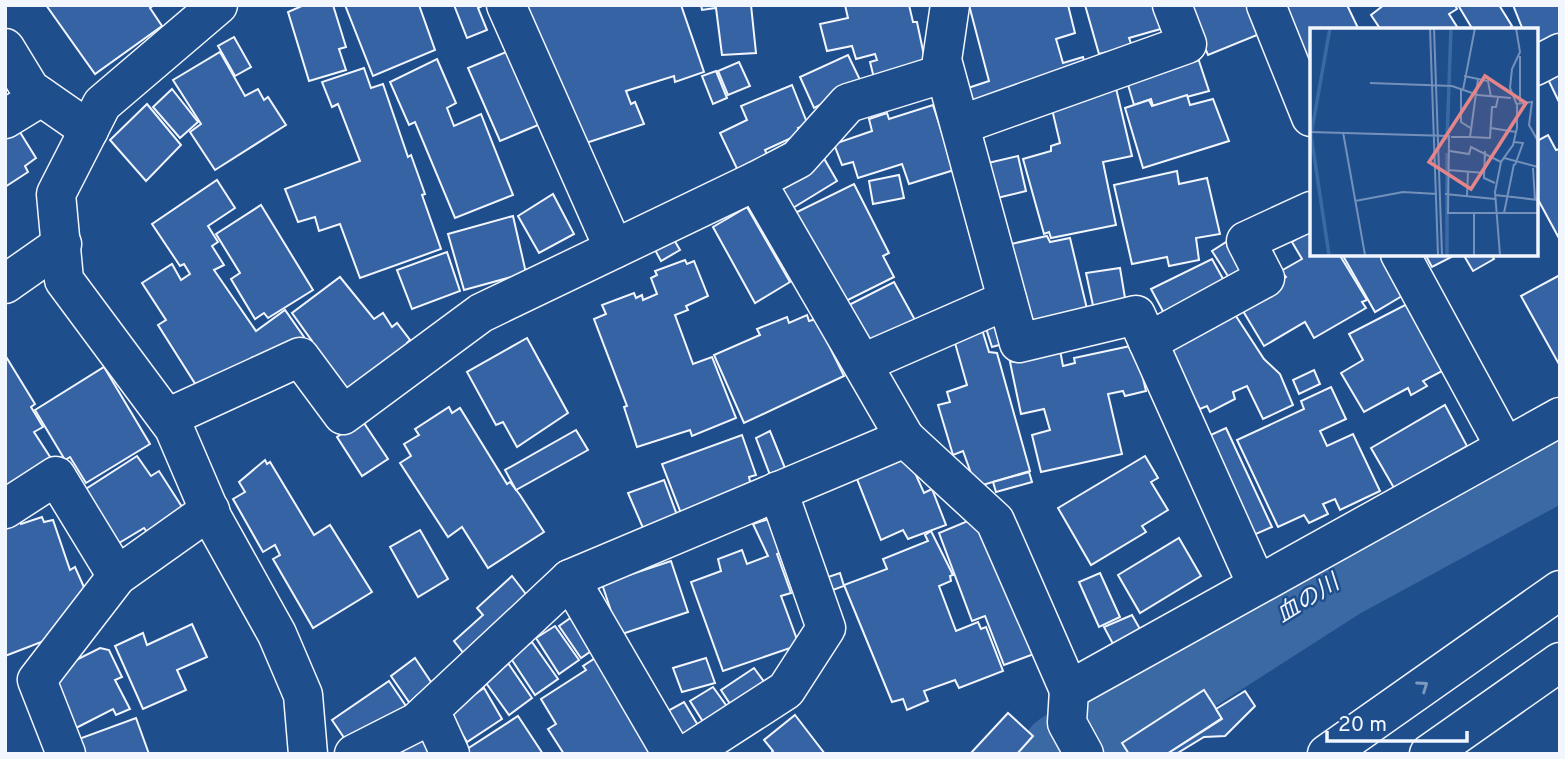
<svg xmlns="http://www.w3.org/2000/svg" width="1565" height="759" viewBox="0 0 1565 759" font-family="Overpass,'Noto Sans JP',sans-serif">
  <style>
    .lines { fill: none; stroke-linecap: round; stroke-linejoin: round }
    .river { stroke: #3b69a3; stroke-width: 84 }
    .building { fill: #3563a3; stroke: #f2f6ff; stroke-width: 2 }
    .minor-casing { stroke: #f2f6ff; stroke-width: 41 }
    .secondary-casing { stroke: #f2f6ff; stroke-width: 41 }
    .minor { stroke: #1f4e8c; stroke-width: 38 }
    .secondary { stroke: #1f4e8c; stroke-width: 38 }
    .oneway { stroke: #7e9ac0 }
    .labels { text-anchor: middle; stroke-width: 5; stroke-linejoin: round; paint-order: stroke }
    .water-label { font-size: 23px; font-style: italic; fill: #f2f6ff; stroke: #1f4e8c }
    .inset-river { fill: none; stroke: #3b69a3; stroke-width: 3.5 }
    .inset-road { fill: none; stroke: #7391ba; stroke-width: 2 }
    .view { fill: #e38589; fill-opacity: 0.15; stroke: #e38589; stroke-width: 3.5 }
    .inset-edge { fill: none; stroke: #f2f6ff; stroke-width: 3.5 }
  </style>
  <rect width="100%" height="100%" fill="#1f4e8c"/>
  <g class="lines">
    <polyline class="river" points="1063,754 1341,576 1560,457"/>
  </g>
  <g class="building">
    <polygon points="46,5 154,5 150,8 162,26 95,74"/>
    <polygon points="304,5 333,5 346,47 339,49 346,70 309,81 288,12"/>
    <polygon points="345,5 419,5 435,50 373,76"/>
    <polygon points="454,5 484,5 478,8 487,30 467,38"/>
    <polygon points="520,5 681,5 704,72 675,82 674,76 626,91 631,104 635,102 644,124 580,145"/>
    <polygon points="701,5 751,5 756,53 722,55 716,8 702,10"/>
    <polygon points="845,5 909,5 913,22 917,22 926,65 874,78 870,62 877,60 875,54 856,59 852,46 827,51 820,24 848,18"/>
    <polygon points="969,5 1068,5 1075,33 1056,39 1063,63 1083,57 1087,71 970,106 965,89 989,81"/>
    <polygon points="1085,5 1156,5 1164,28 1129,38 1132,46 1099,54"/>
    <polygon points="1187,5 1250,5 1262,33 1208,55"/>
    <polygon points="1281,5 1347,5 1359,30 1311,30 1311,82"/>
    <polygon points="1384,5 1455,5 1457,9 1449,14 1459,30 1381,30 1371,15"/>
    <polygon points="1458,5 1499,5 1512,26 1505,30 1473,30"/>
    <polygon points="1513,5 1560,5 1560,43 1535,53 1535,30 1523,30"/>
    <polygon points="234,37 251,67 235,76 218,46"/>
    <polygon points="511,50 543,123 500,141 468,68"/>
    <polygon points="220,52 245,96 258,89 264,100 268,97 286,125 215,170 190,132 201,124 173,80"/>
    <polygon points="848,55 862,84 814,108 800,77"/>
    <polygon points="1197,55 1209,91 1153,106 1151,99 1134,105 1126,78"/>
    <polygon points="437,59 456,103 447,108 454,126 481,114 513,195 455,218 415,122 409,125 390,82"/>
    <polygon points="739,62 750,86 728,95 718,71"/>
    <polygon points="1560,65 1560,104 1545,73"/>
    <polygon points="364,68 371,88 383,84 408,157 411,155 425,194 422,195 441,249 360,278 340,224 319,231 315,217 298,222 285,189 360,161 338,104 332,107 322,82"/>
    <polygon points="716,71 727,98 713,104 702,76"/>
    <polygon points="1115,84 1132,156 1103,162 1116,225 1051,238 1049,232 1044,234 1023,159 1051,151 1051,146 1060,143 1051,105"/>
    <polygon points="792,85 808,125 798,128 800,134 765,150 770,161 740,175 720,133 747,120 741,106"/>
    <polygon points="172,89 198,122 180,138 153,107"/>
    <polygon points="1187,95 1190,105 1213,99 1229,141 1143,168 1125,108 1149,100 1152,106"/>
    <polygon points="147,104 181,145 146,181 110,140"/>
    <polygon points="933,105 954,170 909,184 902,164 858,178 853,162 842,165 834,144 872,131 869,119 887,113 889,119"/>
    <polygon points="18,129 36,158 25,166 28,172 5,187 5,137"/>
    <polygon points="1548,135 1556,150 1560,149 1560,240 1535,194 1535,142"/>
    <polygon points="822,155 837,181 788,211 772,185"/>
    <polygon points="1018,156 1026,191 997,198 988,163"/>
    <polygon points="1177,171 1179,184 1207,178 1220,234 1196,238 1199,260 1169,266 1167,257 1132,264 1114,185"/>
    <polygon points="899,175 904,198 873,204 869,181"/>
    <polygon points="217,180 235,208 208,226 218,242 212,246 224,265 214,270 256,331 285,310 304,337 259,367 253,357 201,393 158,325 166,320 142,283 172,264 181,280 190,274 184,264 180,266 152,224"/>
    <polygon points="854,184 889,253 883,256 894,277 838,305 795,213"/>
    <polygon points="553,194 574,234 539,253 518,216"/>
    <polygon points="261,205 313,290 268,318 264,313 255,319 231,279 240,273 216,234"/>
    <polygon points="747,207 790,282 755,303 713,227"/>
    <polygon points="513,216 526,273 464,290 448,234"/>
    <polygon points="1311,230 1311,254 1339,254 1367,300 1362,302 1366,308 1314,338 1305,322 1264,346 1240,306 1286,277 1281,271 1302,259 1292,242"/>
    <polygon points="1047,236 1050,242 1070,238 1088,313 1032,327 1011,244"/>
    <polygon points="1234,237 1252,269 1231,281 1212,251"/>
    <polygon points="673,238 680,250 661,261 654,248"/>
    <polygon points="447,252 460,291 412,309 397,270"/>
    <polygon points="1342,254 1385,254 1407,293 1375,312"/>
    <polygon points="1425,254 1457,254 1432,267"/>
    <polygon points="1463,254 1491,254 1494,259 1473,271"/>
    <polygon points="1212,259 1227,286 1165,315 1151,289"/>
    <polygon points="685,260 687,264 694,261 708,296 686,306 688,310 675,315 693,364 712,357 736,418 692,436 690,430 637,447 624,407 627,406 594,319 606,314 602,305 634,293 636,298 642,295 643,300 657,294 651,278 657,275 655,271"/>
    <polygon points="1120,268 1126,304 1094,310 1086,273"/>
    <polygon points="1560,275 1560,366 1521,296"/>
    <polygon points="340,277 374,319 383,313 392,327 397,323 410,340 407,343 409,347 346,394 308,345 312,341 292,313"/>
    <polygon points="894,282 915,320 866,347 845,307"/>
    <polygon points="1407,304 1444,370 1423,381 1427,386 1411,395 1408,388 1364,412 1341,373 1363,360 1349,334"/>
    <polygon points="1234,313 1264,359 1280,374 1293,405 1263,419 1247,386 1233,392 1235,399 1210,412 1207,406 1200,409 1164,343"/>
    <polygon points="807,315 809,321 816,319 844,376 744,423 714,355 760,335 757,329 787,317 789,323"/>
    <polygon points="999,320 1006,343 992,347 985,325"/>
    <polygon points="981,326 989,352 997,353 1030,471 976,487 963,451 953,455 938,405 950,402 947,392 967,385 953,336"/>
    <polygon points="527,338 568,413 517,447 503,422 496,425 467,372"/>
    <polygon points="1135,345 1146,391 1125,396 1123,391 1108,394 1122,454 1041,472 1032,435 1050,430 1044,409 1021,414 1010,362 1060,350 1063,366 1075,363 1074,358"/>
    <polygon points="5,355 35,404 31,407 43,427 34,432 56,466 5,486"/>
    <polygon points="104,367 150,444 86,483 70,457 65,460 35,410"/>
    <polygon points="1314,370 1320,384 1299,394 1293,380"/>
    <polygon points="1331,387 1346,419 1320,431 1327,446 1353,434 1380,491 1340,510 1335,499 1323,504 1328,514 1309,523 1304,515 1278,527 1237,440 1304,409 1301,401"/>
    <polygon points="1445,405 1467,446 1394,488 1371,448"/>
    <polygon points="449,407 452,413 460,408 507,484 510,482 520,495 544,532 488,568 462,527 448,537 400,463 411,456 404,444 419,435 415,429"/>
    <polygon points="362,420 388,459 362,476 337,437"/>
    <polygon points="1226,428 1272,527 1249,537 1204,438"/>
    <polygon points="576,430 588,450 516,490 505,470"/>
    <polygon points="770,431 785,468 770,475 756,438"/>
    <polygon points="742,435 756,475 749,477 752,490 682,516 662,464"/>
    <polygon points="906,453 924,493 932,489 946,525 908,539 903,530 881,540 855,474"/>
    <polygon points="137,456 151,476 159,471 184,510 147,532 144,528 119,543 78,494"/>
    <polygon points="1145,456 1158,478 1151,482 1168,510 1142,526 1146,532 1091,565 1058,508"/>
    <polygon points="265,460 267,464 270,462 314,535 330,525 372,592 313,628 273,559 280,555 275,545 263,552 233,499 245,492 239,482"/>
    <polygon points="1029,472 1032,482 996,492 993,482"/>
    <polygon points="664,480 677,515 643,528 628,493"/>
    <polygon points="42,517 44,522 53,520 70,570 75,567 87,594 57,636 5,656 5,525 19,519 21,524"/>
    <polygon points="772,518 784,551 777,554 791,593 781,596 799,645 723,671 691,582 721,571 718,559 742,550 747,564 768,556 753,524"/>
    <polygon points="975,518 1034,654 1004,665 985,616 972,621 939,533"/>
    <polygon points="420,530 448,579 418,597 390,547"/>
    <polygon points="931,531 953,575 950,576 951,581 939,586 956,631 978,622 981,629 986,627 1003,671 959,688 955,680 924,691 928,701 907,710 903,699 892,702 844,585 887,569 883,559 928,541 925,535"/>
    <polygon points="1179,538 1201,576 1140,613 1118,575"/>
    <polygon points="671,561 688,612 619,635 602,584"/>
    <polygon points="840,573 844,586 830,591 825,578"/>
    <polygon points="1100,573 1120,617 1099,627 1079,582"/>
    <polygon points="512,576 532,602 468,659 454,641 483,615 477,608"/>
    <polygon points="579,612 600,645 581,658 559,626"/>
    <polygon points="1132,615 1140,629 1113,644 1104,627"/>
    <polygon points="192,624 207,657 177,670 186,690 143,709 115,646 143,633 147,645"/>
    <polygon points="555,626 579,660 559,674 536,638"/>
    <polygon points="532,642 558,679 535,695 510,657"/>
    <polygon points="100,648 109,650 122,677 115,680 130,709 116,715 113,709 74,729 56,682 70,663"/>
    <polygon points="600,655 661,754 564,754 548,729 556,724 541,699 586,670 583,666"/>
    <polygon points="415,658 435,688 411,705 391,676"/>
    <polygon points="706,658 715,683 682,692 673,668"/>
    <polygon points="508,663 532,698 509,715 486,683"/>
    <polygon points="754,668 768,687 734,710 721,690"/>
    <polygon points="389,681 408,709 349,745 332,720"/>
    <polygon points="713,687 731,712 707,728 690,701"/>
    <polygon points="484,688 502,719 467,742 449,712"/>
    <polygon points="1204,690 1222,718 1167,754 1129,754 1122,743"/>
    <polygon points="1245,691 1255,706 1225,736 1204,737 1176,754 1167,754 1222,719 1216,709"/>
    <polygon points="684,702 702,732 683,744 664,713"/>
    <polygon points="1008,713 1033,736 1017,754 970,754"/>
    <polygon points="795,715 825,754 770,754 773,751 764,740"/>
    <polygon points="518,716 543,754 466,754 464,751"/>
    <polygon points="136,718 149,754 81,754 76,740"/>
    <polygon points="427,729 439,754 404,754 402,750"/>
  </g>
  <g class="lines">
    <defs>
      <g id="minor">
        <polyline points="218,5 102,104 56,194 64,280 174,428 213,519 277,634 303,695 308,754"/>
        <polyline points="506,5 614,249"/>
        <polyline points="950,5 942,60 1019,343 1136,315 1257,585"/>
        <polyline points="1266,5 1311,117"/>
        <polyline points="5,48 30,89 89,130"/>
        <polyline points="1535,66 1560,53"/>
        <polyline points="5,119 41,97"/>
        <polyline points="960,125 1187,44 1172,5"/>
        <polyline points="756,181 798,159 848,103 945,73"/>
        <polyline points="1400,254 1505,447"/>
        <polyline points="5,284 62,244"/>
        <polyline points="1148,342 1265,278 1246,241 1311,211"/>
        <polyline points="863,363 1007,300"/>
        <polyline points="167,418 300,357 343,415 481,313 756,181 905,438"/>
        <polyline points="5,509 56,476 117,576"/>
        <polyline points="570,579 672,754"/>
        <polyline points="430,710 450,754"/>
        <polyline points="66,754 37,680 117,576 210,510"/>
        <polyline points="354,754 417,722 570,579 905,438 995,521 1069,690"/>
        <polyline points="687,754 786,690 826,628 778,491"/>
        <polyline points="1084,754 1067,723 1069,690 1560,417"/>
      </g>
      <g id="secondary">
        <polyline points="1327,754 1560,590"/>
        <polyline points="1429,754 1560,662"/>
      </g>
    </defs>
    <use href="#minor" class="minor-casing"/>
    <use href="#secondary" class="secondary-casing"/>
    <use href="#minor" class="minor"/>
    <use href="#secondary" class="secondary"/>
  </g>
  <defs><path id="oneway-chevron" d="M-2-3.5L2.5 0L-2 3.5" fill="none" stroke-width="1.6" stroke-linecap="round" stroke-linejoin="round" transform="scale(1.75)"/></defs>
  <use class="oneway" href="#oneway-chevron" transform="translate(1423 686) rotate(-35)"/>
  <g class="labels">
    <g class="water-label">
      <text transform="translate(1307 598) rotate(-32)" y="8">血の川</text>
    </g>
  </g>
  <g transform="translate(1310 28)">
    <rect width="228" height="228" fill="#1f4e8c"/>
    <path class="inset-river" d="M137,112L141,0M137,125V227M19,227L1,107L20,0"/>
    <path class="inset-road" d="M120,0L128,227M124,0L132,227M154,48L178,53L181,69M60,55L142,58L168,67L201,70M151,61V94L162,101M153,62L165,0M210,74V28M206,76L222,74L219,97L228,113M181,100L206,104M0,104L139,108L138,185H228M33,104L55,227M141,109H160L168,51M161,109L180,110L182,79H186L188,70M204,114L213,115L205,137M140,123L159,126L161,119L191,134M175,123L174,150L185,155M194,130L228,139M223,140L225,172M138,142L175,145M135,166L185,171M185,167L228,172M157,168L158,143M45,173L93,164L127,166M164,185V227M194,185L204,136M190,227L185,164L191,134L203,117L207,100V77L200,60L202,41L210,24L206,0"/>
    <path class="view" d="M175,48L216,75L161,161L119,134Z"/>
    <rect width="228" height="228" class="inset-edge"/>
  </g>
  <rect width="1565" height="759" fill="none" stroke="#f2f6ff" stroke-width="14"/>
  <path d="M1327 731v10h140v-10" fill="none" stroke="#f2f6ff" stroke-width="3.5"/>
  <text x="1338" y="731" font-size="21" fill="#f2f6ff" stroke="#1f4e8c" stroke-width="5" paint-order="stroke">20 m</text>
</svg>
